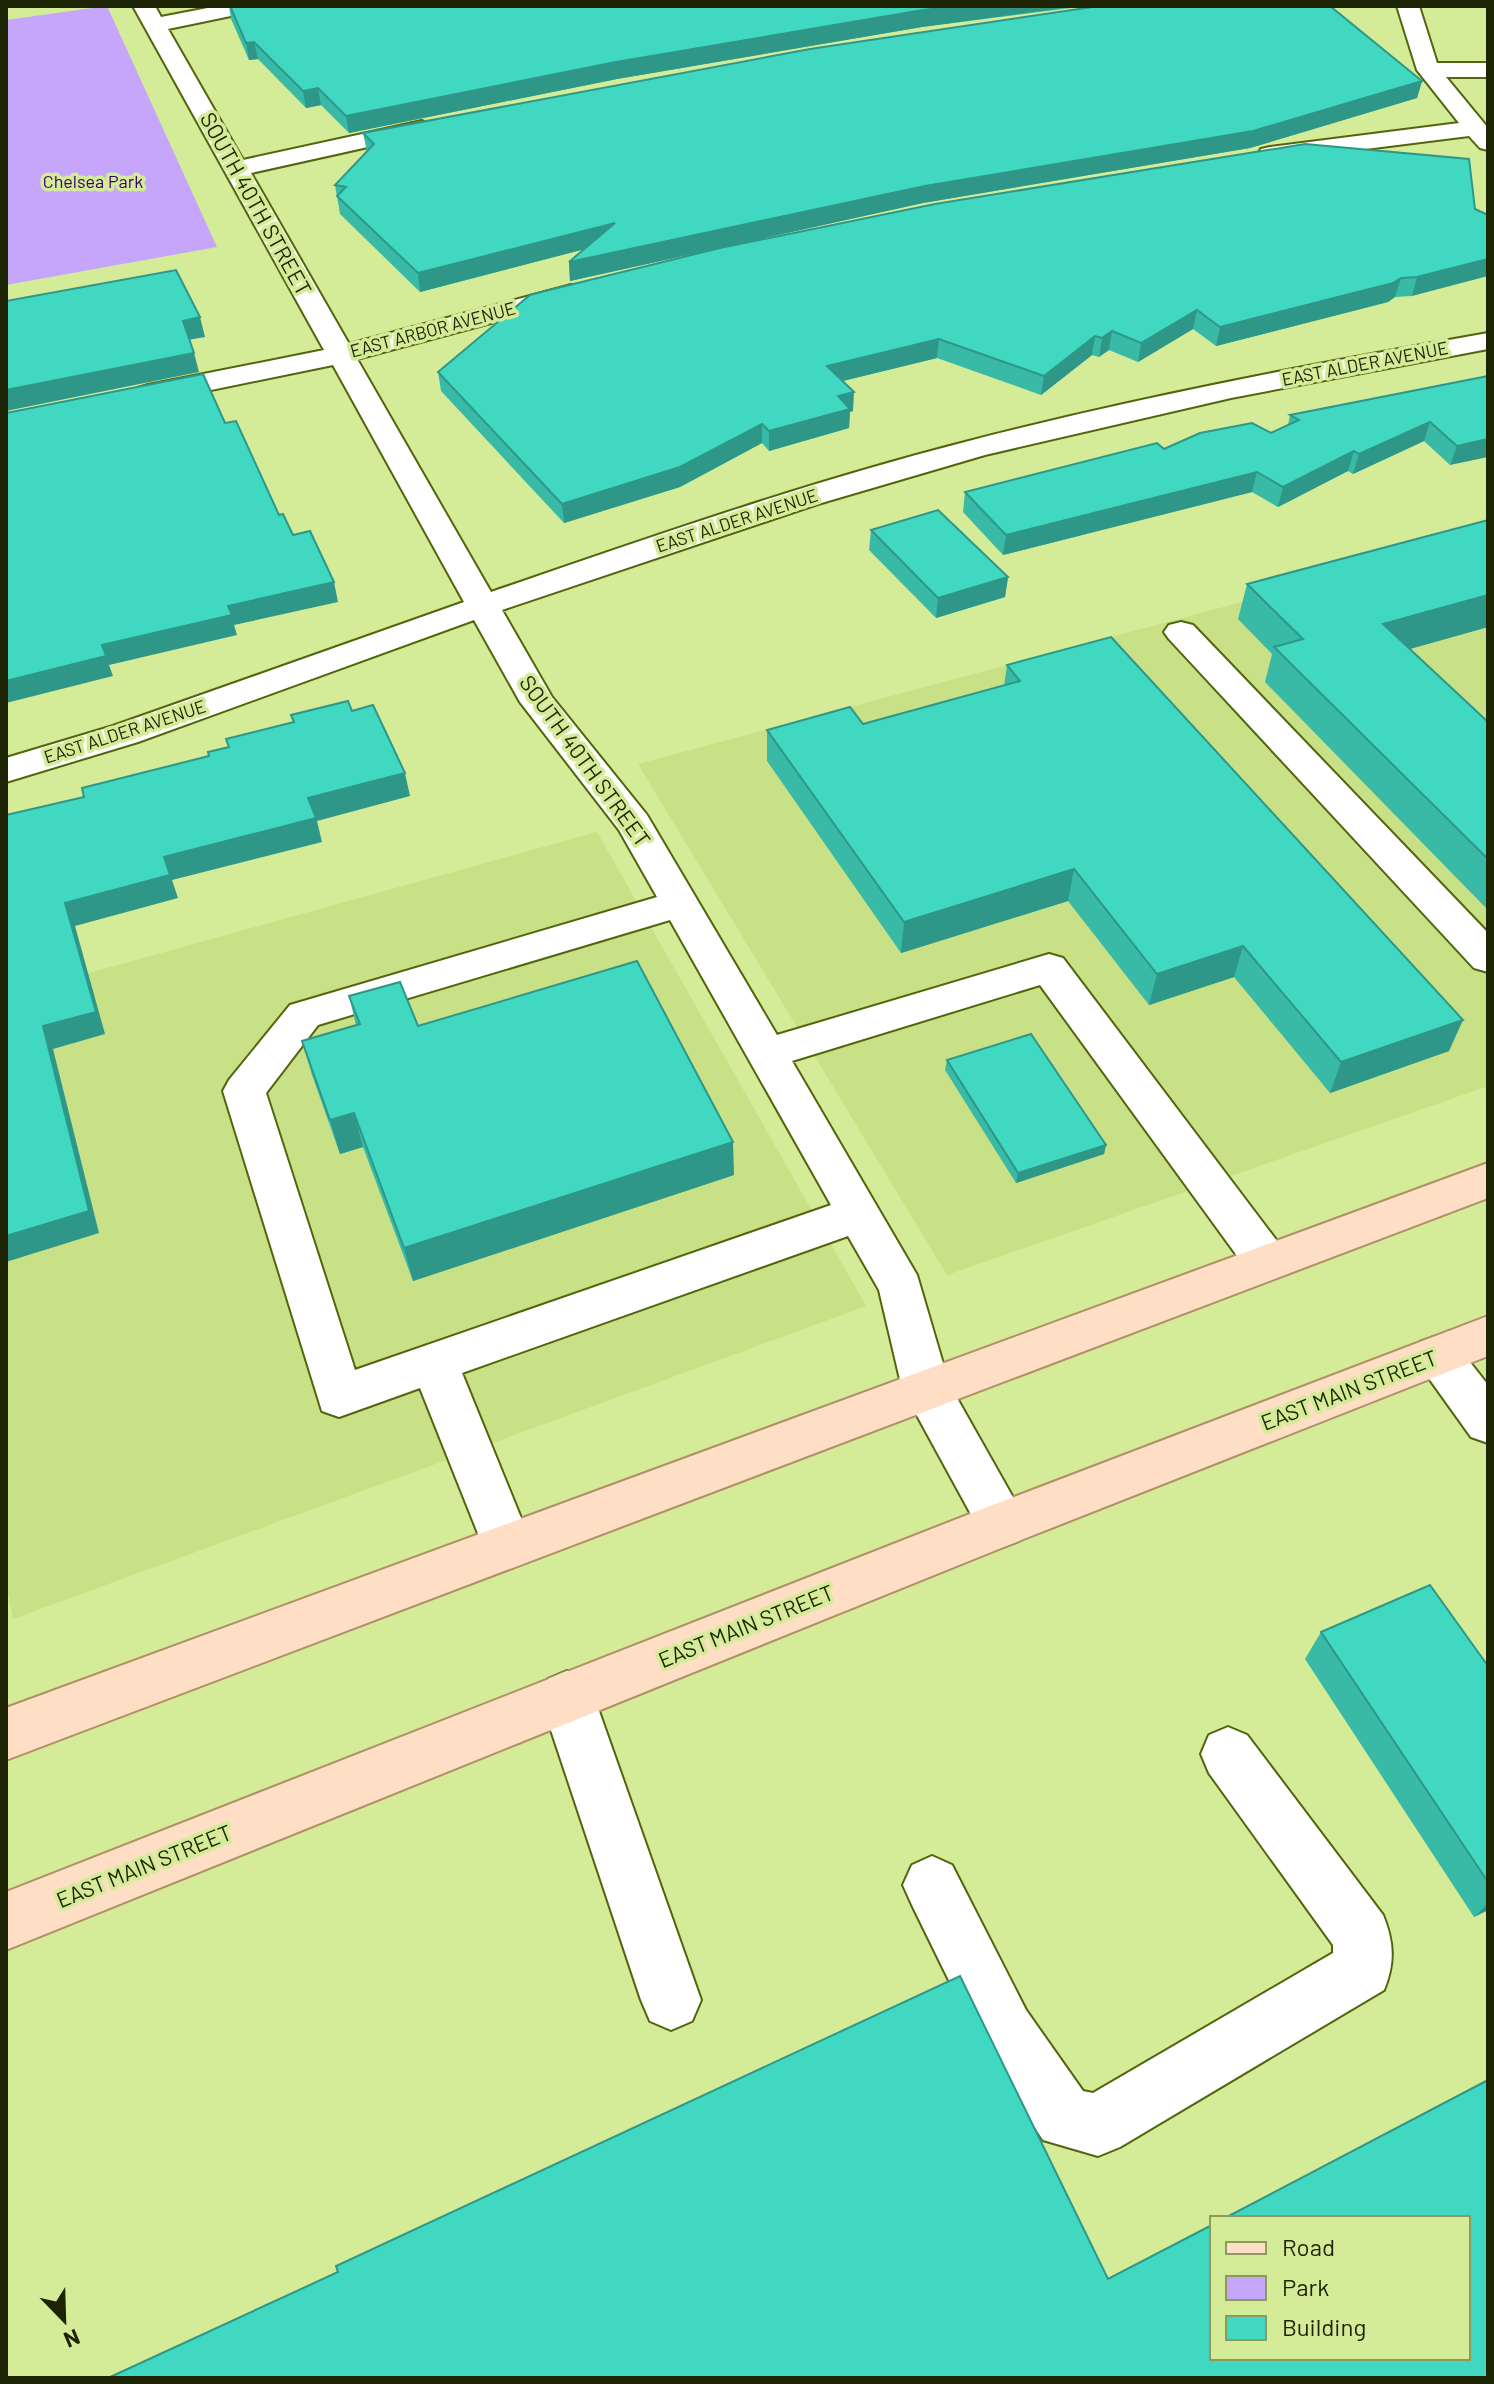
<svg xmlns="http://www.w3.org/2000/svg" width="1494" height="2384" viewBox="0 0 1494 2384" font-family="Barlow,sans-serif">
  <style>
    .built { fill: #c8e086 }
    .green { fill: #c6a6fb }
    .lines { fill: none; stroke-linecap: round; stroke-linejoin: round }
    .minor-casing { stroke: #53650c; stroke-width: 4 }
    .major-casing { stroke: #af8f66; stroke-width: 4 }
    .minor { fill: #fff; fill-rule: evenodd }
    .major { fill: #fedec4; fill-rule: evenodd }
    .wall { fill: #38baa7 }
    .shaded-wall { fill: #2e9788 }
    .building { fill: #41d8c2; stroke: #2e9788; stroke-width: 2 }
    .labels { text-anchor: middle; stroke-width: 7; stroke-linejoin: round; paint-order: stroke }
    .far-park-label { font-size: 18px; fill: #380066; stroke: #d4eb98 }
    .far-street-label { font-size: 18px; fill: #1c2403; stroke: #d4eb98 }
    .street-label { font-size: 22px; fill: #1c2403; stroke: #d4eb98 }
  </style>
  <rect width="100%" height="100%" fill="#d4eb98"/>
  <g class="built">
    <polygon points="1488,536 1488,1086 947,1275 638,764"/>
    <polygon points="597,832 866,1306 13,1619 6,1582 6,996"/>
  </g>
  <polygon class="green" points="107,6 217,247 6,285 6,20"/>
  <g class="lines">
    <defs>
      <g id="minor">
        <path d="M133,6H155L161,17L218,6H261L250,12L168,29L243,160L422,121L434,128L422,135L251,173L349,344L571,285L580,287L584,293L580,299L357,359L491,592C648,538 805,483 965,442C1138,397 1313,364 1488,333V349L1231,398L985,455L818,504L502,610L552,697L647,815L777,1035L1049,954L1063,958L1283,1249L1290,1262L1283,1275L1267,1280L1251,1275L1040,985L792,1061L917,1275L949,1384L1028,1524L1021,1540L1003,1547L985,1540L902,1388L879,1290L848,1236L462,1373L532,1545L525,1561L507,1568L489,1561L420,1388L339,1417L322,1411L223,1091L229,1080L290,1005L657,897L619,830L520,702L474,620L138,742L6,782V758L113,726L464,602L333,365L148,403L138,400L134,394L138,388L148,385L324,350ZM670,920L831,1205L355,1370L266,1093L318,1025Z"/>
        <polygon points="1397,6 1419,6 1437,63 1488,63 1488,77 1446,77 1488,128 1488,150 1480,148 1469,136 1270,161 1261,159 1258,154 1261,149 1270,147 1459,123 1417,70"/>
        <polygon points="1181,622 1193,625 1488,933 1488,972 1474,968 1169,639 1164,632 1169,625"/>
        <polygon points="1437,1336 1454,1342 1488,1385 1488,1443 1471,1437 1413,1356 1420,1342"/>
        <polygon points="567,1671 586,1679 594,1697 701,2000 692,2021 671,2030 650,2021 641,2000 540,1697 548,1679"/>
        <path d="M1228,1727L1247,1735L1383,1915C1394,1942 1395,1963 1384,1990L1120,2147L1098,2156L1043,2140L984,2052L912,1905L903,1885L912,1865L932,1856L952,1865L1026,2010L1083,2091L1093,2093L1333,1953V1945L1209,1773L1201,1754L1209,1735Z"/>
      </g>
      <g id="major">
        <polygon points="1488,1163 1488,1198 6,1760 6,1708"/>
        <polygon points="1488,1316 1488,1356 1021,1540 6,1950 6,1892 985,1508"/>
      </g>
    </defs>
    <use href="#minor" class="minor-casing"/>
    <use href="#major" class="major-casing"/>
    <use href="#minor" class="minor"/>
    <use href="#major" class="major"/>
  </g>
  <g class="wall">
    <polygon points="229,6 1087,6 922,27 617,79 349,133 321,105 306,108 258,59 249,60 231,19"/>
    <polygon points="1422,81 1417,98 1250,148 923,203 570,281 569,262 584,249 420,292 340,214 335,185 367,152 363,133"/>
    <polygon points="1469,159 1412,296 1395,297 1388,302 1216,346 1193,329 1138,362 1109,350 1099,357 1092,355 1041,395 937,358 843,381 853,411 850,412 849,428 769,451 762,443 680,487 564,523 441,391 438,372"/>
    <polygon points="1488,376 1450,465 1424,441 1353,474 1348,471 1278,507 1252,492 1003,555 963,512 965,492 1164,449 1271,433 1288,425 1290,415"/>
    <polygon points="1488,520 1488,627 1409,649 1488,722 1488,910 1265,682 1272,654 1238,619 1247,584"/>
    <polygon points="871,530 1008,577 1005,597 936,618 869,550"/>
    <polygon points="1007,665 1449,1051 1330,1093 1234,977 1149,1005 1068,901 901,953 767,761 767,730 863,724 1004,686"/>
    <polygon points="349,996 418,1026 734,1175 413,1281 363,1147 340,1154 312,1075 302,1041 356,1025"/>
    <polygon points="947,1060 1106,1145 1104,1154 1016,1183 945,1070"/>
    <polygon points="1321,1632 1488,1666 1488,1910 1474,1917 1305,1659"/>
  </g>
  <g class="shaded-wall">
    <polygon points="956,6 1078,6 922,27 617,79 349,133 346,116 616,62 923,10"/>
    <polygon points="254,42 258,59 249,60 246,43"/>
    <polygon points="1422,81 1417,98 1250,148 923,203 570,281 569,262 925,186"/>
    <polygon points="318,88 321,105 306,108 303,91"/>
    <polygon points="615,223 616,241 420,292 418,273"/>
    <polygon points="1488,259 1488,276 1412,296 1417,277"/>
    <polygon points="1401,278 1395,297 1388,302 1216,346 1220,327"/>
    <polygon points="1197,310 1193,329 1138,362 1141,343"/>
    <polygon points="200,317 205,337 188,340 183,321"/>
    <polygon points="1112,331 1109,350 1099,357 1102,338"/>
    <polygon points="1095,336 1092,355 1041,395 1044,376"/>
    <polygon points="939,339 937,358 826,385 827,366"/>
    <polygon points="194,353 199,372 6,411 6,390"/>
    <polygon points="854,392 853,411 850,412 849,428 769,451 769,431 838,396"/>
    <polygon points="1430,422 1424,441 1353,474 1359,454"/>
    <polygon points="762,424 762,443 680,487 564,523 562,504"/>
    <polygon points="1488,439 1488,457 1450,465 1457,446"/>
    <polygon points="1354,451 1348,471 1278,507 1283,487"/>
    <polygon points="1257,472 1252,492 1003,555 1006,535"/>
    <polygon points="1008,577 1005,597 936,618 938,598"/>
    <polygon points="334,582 338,602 234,625 237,635 109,665 113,676 6,703 6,681 102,645 228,606"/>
    <polygon points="1488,595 1488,627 1371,660 1383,624"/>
    <polygon points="405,773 410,796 317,821 322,842 172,880 178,898 75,926 105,1034 53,1049 99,1233 6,1262 6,1236 65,903 164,857 308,798"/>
    <polygon points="1074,869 1068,901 901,953 904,922"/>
    <polygon points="1243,946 1234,977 1149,1005 1157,974"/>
    <polygon points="1463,1020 1449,1051 1330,1093 1341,1062"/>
    <polygon points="354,1113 363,1147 340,1154 330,1120"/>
    <polygon points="733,1142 734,1175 413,1281 404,1248"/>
    <polygon points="1106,1145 1104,1154 1016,1183 1018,1173"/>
    <polygon points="1488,1903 1488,1910 1474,1917"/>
  </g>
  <g class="building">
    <polygon points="230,6 956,6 923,10 616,62 346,116 318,88 303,91 254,42 246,43"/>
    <polygon points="1099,6 1330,6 1422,81 1253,131 925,186 569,262 615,223 418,273 337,196 346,187 335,185 374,144 363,133 810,49"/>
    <polygon points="1305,144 1469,159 1475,209 1488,215 1488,259 1417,277 1401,278 1393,283 1220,327 1197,310 1141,343 1112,331 1102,338 1095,336 1044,376 939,339 827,366 854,392 838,396 850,409 769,431 762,424 680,467 562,504 438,372 530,295 549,290 720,248 935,204"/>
    <polygon points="176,270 200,317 183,321 194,353 6,390 6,301"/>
    <polygon points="203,374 225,423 236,421 279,515 283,514 293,535 310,531 334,582 228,606 232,615 102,645 106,656 6,681 6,413"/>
    <polygon points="1488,376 1488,439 1457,446 1430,422 1359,454 1354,451 1283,487 1257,472 1006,535 965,492 1157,443 1164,449 1200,433 1252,423 1271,433 1299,420 1290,415"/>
    <polygon points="938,510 1008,577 938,598 871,530"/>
    <polygon points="1488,520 1488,595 1383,624 1488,722 1488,859 1274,647 1303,639 1247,584"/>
    <polygon points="1111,637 1463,1020 1341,1062 1243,946 1157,974 1074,869 904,922 767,730 850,707 863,724 1020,681 1007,665"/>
    <polygon points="348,701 352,711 373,705 405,773 308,798 316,818 164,857 170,875 65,903 96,1012 43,1026 89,1211 6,1236 6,815 84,797 82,788 209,756 208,752 229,747 226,739 294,722 291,715"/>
    <polygon points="637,961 733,1142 404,1248 354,1113 330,1120 302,1041 360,1024 349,996 400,982 418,1026"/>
    <polygon points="1031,1034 1106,1145 1018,1173 947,1060"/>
    <polygon points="1430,1585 1488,1666 1488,1882 1321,1632"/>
    <polygon points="960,1976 1108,2279 1212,2225 1212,2358 1468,2358 1468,2218 1225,2218 1488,2080 1488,2378 108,2378 338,2272 336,2266"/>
  </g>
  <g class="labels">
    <g class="far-park-label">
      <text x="93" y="188">Chelsea Park</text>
    </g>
    <g class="far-street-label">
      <text transform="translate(433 330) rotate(-15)" y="6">EAST ARBOR AVENUE</text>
      <text transform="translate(1365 364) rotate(-11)" y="6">EAST ALDER AVENUE</text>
      <text transform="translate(737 521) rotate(-18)" y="6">EAST ALDER AVENUE</text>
      <text transform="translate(125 732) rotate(-18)" y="6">EAST ALDER AVENUE</text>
    </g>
    <g class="street-label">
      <text transform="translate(256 204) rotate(61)" y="8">SOUTH 40TH STREET</text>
      <text transform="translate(585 761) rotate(54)" y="8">SOUTH 40TH STREET</text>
      <text transform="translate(1349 1390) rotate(-21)" y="8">EAST MAIN STREET</text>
      <text transform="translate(746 1626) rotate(-22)" y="8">EAST MAIN STREET</text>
      <text transform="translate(144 1866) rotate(-22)" y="8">EAST MAIN STREET</text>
    </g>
  </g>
  <rect width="1494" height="2384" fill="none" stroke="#1c2403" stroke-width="16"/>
  <rect x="1210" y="2216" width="260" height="144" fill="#d4eb98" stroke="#8a9b5c" stroke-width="2"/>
  <rect x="1226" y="2242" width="40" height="12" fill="#fedec4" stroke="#8a9b5c" stroke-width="2"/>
  <text x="1282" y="2256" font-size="24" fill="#1c2403">Road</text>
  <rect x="1226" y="2276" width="40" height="24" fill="#c6a6fb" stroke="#8a9b5c" stroke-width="2"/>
  <text x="1282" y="2296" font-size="24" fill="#1c2403">Park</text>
  <rect x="1226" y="2316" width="40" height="24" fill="#41d8c2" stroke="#8a9b5c" stroke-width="2"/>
  <text x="1282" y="2336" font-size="24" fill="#1c2403">Building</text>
  <g transform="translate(64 2320) rotate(157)" stroke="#d4eb98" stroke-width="6" paint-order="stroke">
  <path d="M0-6L14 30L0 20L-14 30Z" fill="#1c2403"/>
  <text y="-12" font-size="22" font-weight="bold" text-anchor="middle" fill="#1c2403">N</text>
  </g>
</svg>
